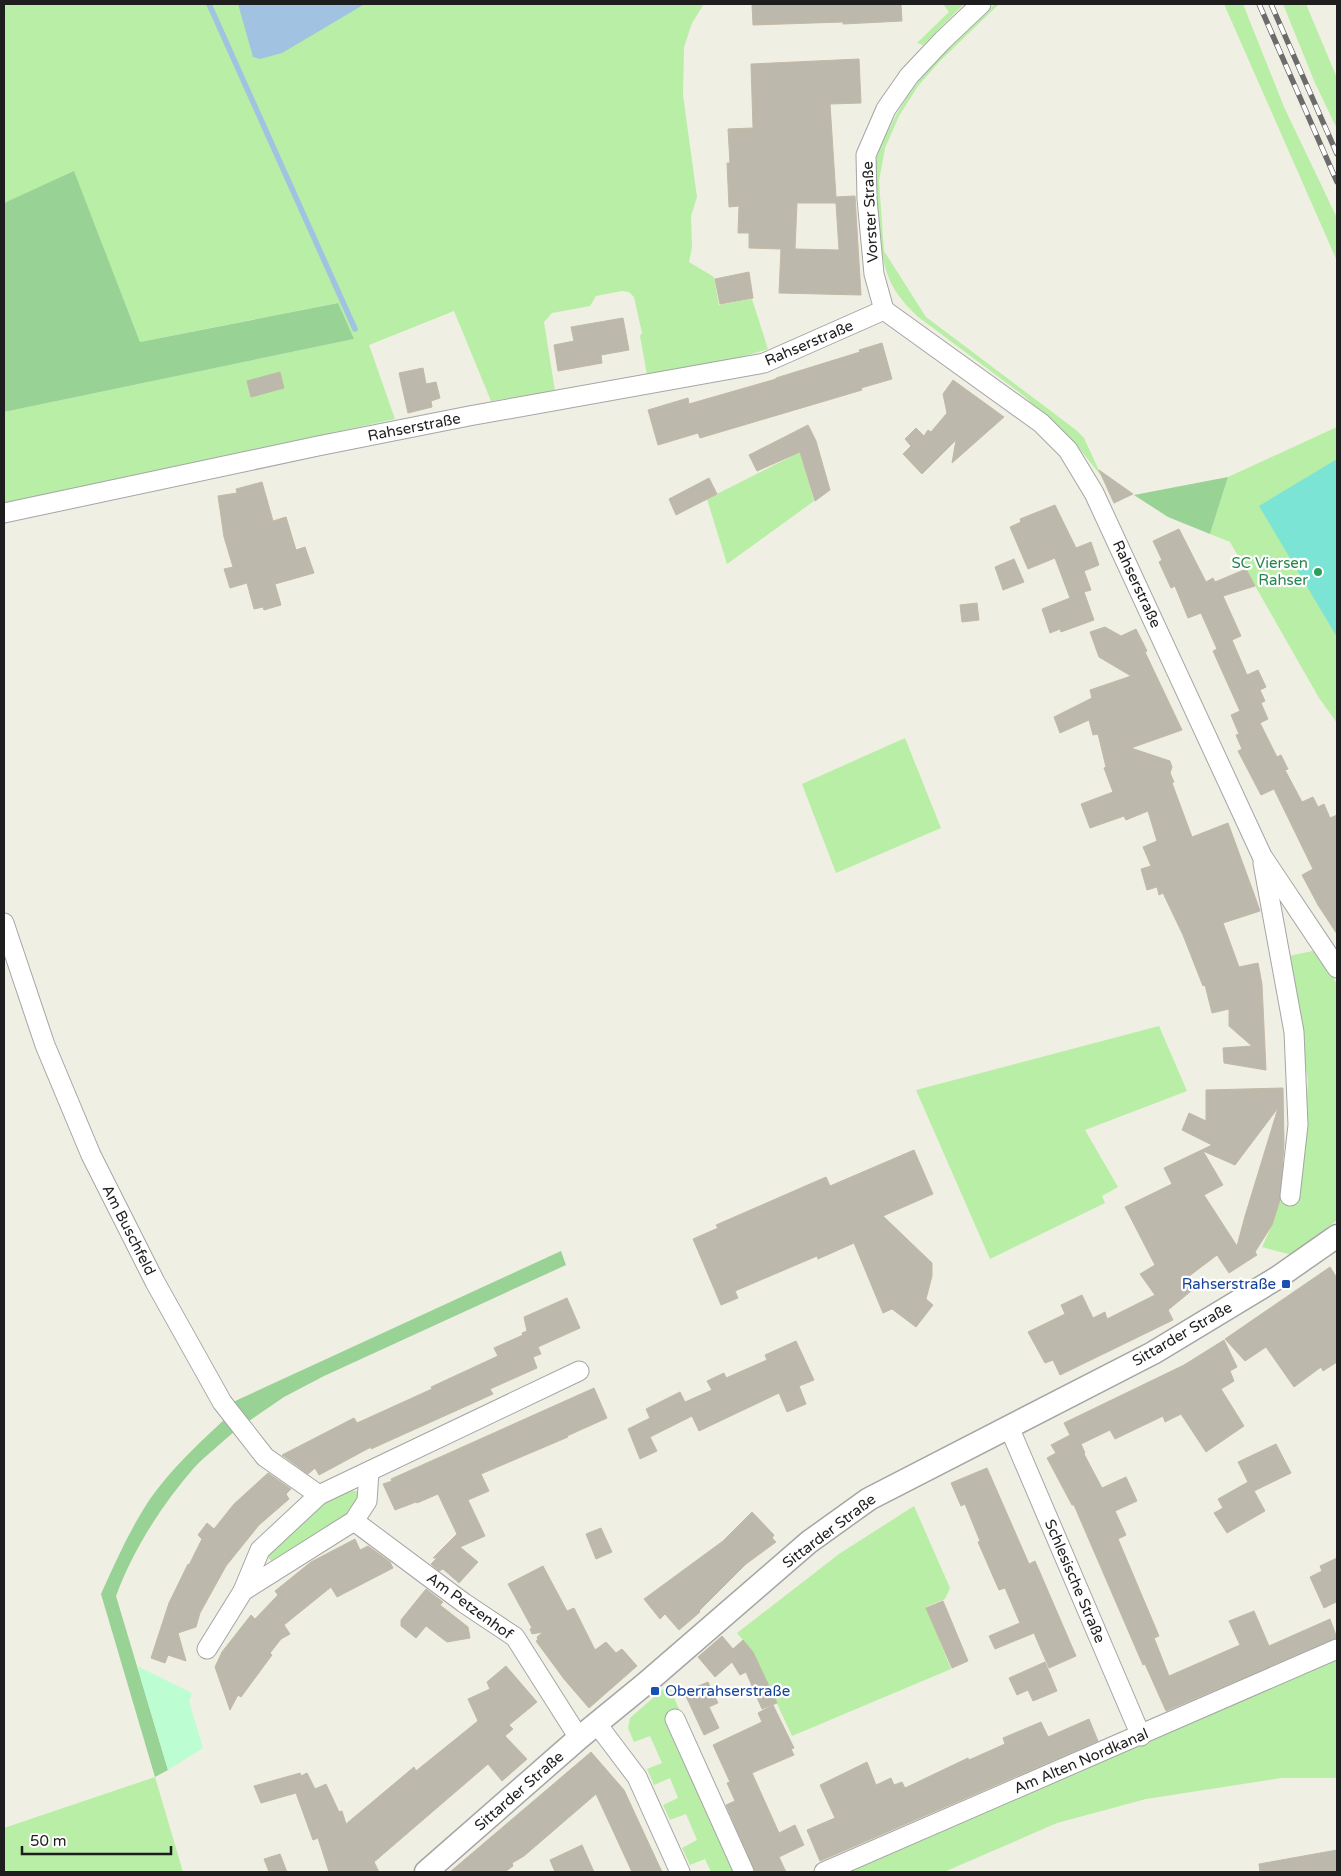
<svg xmlns="http://www.w3.org/2000/svg" width="1341" height="1876" viewBox="0 0 1341 1876" font-family="'Varela Round',sans-serif">
  <style>
    .grass { fill: #b8eea6 }
    .forest { fill: #99d295 }
    .park { fill: #bdfdd2 }
    .pitch { fill: #7ce4d5 }
    .water { fill: #a1c3e1 }
    .lines { fill: none; stroke-linecap: round; stroke-linejoin: round }
    .stream { stroke: #a1c3e1; stroke-width: 5.5 }
    .building { fill: #bdb8ac; stroke: #c2b9a5; fill-rule: evenodd }
    .minor-casing { stroke: #a5a5a5; stroke-width: 21 }
    .tertiary-casing { stroke: #a5a5a5; stroke-width: 25 }
    .minor { stroke: #fff; stroke-width: 19 }
    .tertiary { stroke: #fff; stroke-width: 22 }
    .rail-casing { stroke: #6c6c6c; stroke-width: 5.5 }
    .rail { stroke: #fff; stroke-width: 4; stroke-dasharray: 11; stroke-linecap: butt }
    .leisure-dot { fill: #2e9e5b; stroke: #fff; stroke-width: 2 }
    .transit-dot { fill: #1a4fb4; stroke: #fff; stroke-width: 2 }
    .labels { text-anchor: middle; stroke-width: 4.5; stroke-linejoin: round; paint-order: stroke }
    .street-label { font-size: 15px; fill: #1e1e1e; stroke: #fff }
    .leisure-label { font-size: 15px; fill: #27864d; stroke: #fff; text-anchor: end }
    .transit-label { font-size: 15px; fill: #164399; stroke: #fff; text-anchor: end }
  </style>
  <rect width="100%" height="100%" fill="#f0efe3"/>
  <g class="grass">
    <polygon points="4,4 238,4 241,12 324,28 365,4 704,4 692,23 684,47 683,95 697,197 691,216 692,247 689,262 714,277 719,305 752,299 768,349 731,360 647,375 640,336 642,333 634,297 629,292 622,291 596,296 590,306 552,313 544,322 555,391 491,401 454,311 369,345 395,419 4,504 4,412 354,339 337,303 140,342 74,172 4,203"/>
    <polygon points="943,4 964,4 923,45 917,43 949,12"/>
    <path d="M995,4H999L940,61L918,86L899,116L885,148L879,181L884,251L926,317L1076,430L1084,438L1102,477L1079,448L1024,396L917,316C885,285 883,267 879,224C877,206 873,186 875,167C876,155 882,142 888,131C912,79 953,42 995,4Z"/>
    <polygon points="1224,4 1243,4 1284,107 1337,218 1337,261"/>
    <polygon points="1283,4 1306,4 1337,78 1337,129 1315,83"/>
    <polygon points="1337,427 1337,723 1319,698 1230,542 1210,534 1228,477"/>
    <polygon points="800,452 814,501 727,564 707,499"/>
    <polygon points="905,738 941,828 836,873 802,784"/>
    <polygon points="1317,950 1337,984 1337,1220 1292,1255 1262,1247 1272,1225 1281,1197 1299,1197 1308,1082 1289,956"/>
    <polygon points="1159,1026 1187,1091 1085,1130 1118,1187 1102,1196 1105,1203 990,1259 916,1090"/>
    <polygon points="349,1489 358,1492 361,1501 353,1516 348,1512 341,1520 272,1562 265,1553 319,1504"/>
    <polygon points="914,1506 950,1588 945,1599 926,1607 951,1669 792,1736 753,1652 737,1633 839,1554"/>
    <polygon points="1337,1659 1337,1778 1281,1778 1146,1799 1057,1823 944,1872 849,1872"/>
    <polygon points="668,1685 681,1713 738,1872 711,1872 705,1859 690,1865 682,1848 697,1840 686,1814 670,1820 663,1805 678,1798 670,1778 654,1785 647,1769 662,1763 650,1736 634,1742 628,1728 630,1718"/>
    <polygon points="155,1777 183,1872 4,1872 4,1828"/>
  </g>
  <g class="forest">
    <polygon points="74,171 140,342 338,303 354,339 4,412 4,203"/>
    <polygon points="1228,477 1210,534 1168,517 1134,495"/>
    <polygon points="561,1251 566,1265 324,1376 284,1397 246,1423 233,1402"/>
    <path d="M226,1418L236,1430C222,1443 206,1455 193,1469C161,1506 133,1550 116,1596L168,1770L155,1777L101,1594C116,1561 130,1529 150,1499C171,1469 199,1443 226,1418Z"/>
  </g>
  <polygon class="park" points="137,1666 192,1693 189,1701 203,1748 168,1770"/>
  <polygon class="pitch" points="1337,459 1337,637 1259,506"/>
  <polygon class="water" points="238,4 365,4 282,53 260,59 253,57"/>
  <g class="lines">
    <polyline class="stream" points="209,4 355,329"/>
  </g>
  <g class="building">
    <polygon points="752,4 901,4 902,21 843,24 843,22 753,25"/>
    <path d="M859,59L861,103L830,104L836,197L855,196L861,295L779,293L781,249L749,248V233H738L739,206L729,207L727,163H730L728,129L753,128L751,64ZM797,203H836L839,250L795,249Z"/>
    <polygon points="749,272 753,298 720,304 715,279"/>
    <polygon points="623,318 629,350 601,355 602,363 558,371 554,345 574,341 571,327"/>
    <polygon points="882,343 892,379 861,388 862,390 700,438 698,433 658,445 648,410 688,398 689,404 776,379 776,378 860,352 859,350"/>
    <polygon points="423,368 426,384 436,382 440,398 431,401 432,407 408,413 399,373"/>
    <polygon points="280,372 284,388 251,397 247,381"/>
    <polygon points="953,380 1004,417 952,463 956,440 922,474 903,454 911,446 905,439 916,428 924,436 928,430 931,432 947,413 943,394"/>
    <polygon points="808,425 816,441 830,490 815,501 800,452 757,471 749,455"/>
    <polygon points="1099,470 1133,494 1114,503"/>
    <polygon points="709,478 717,494 676,515 669,499"/>
    <polygon points="262,482 273,521 286,517 296,550 305,547 314,573 275,584 281,605 264,610 263,607 254,609 247,583 230,588 224,569 233,567 224,537 218,496 237,493 236,489"/>
    <polygon points="1055,505 1076,548 1091,542 1099,565 1084,571 1091,590 1084,592 1094,620 1061,632 1060,629 1050,633 1042,609 1070,598 1055,558 1028,569 1010,527 1021,522 1020,519"/>
    <polygon points="1179,529 1206,582 1213,578 1215,582 1246,569 1255,586 1223,596 1241,636 1232,640 1247,675 1258,670 1266,687 1260,690 1265,701 1261,703 1268,719 1260,723 1277,757 1281,755 1288,769 1285,770 1302,802 1313,797 1318,807 1324,804 1330,818 1337,815 1337,934 1318,905 1302,875 1313,869 1274,789 1261,795 1238,751 1242,749 1236,735 1239,734 1231,715 1240,711 1213,651 1217,649 1201,613 1188,618 1175,586 1171,588 1159,562 1162,560 1153,541"/>
    <polygon points="1014,559 1024,582 1003,590 995,567"/>
    <polygon points="977,603 979,620 962,622 960,605"/>
    <polygon points="1105,627 1121,636 1136,629 1147,651 1145,652 1182,730 1131,748 1170,761 1172,767 1170,773 1174,782 1172,783 1192,837 1228,823 1254,894 1260,911 1223,923 1239,967 1258,963 1262,984 1266,1070 1224,1063 1223,1048 1252,1046 1229,1026 1229,1009 1212,1013 1205,985 1203,986 1183,935 1163,893 1159,895 1157,887 1147,890 1141,869 1151,866 1143,847 1157,841 1148,811 1126,820 1124,816 1090,828 1081,804 1113,792 1104,768 1106,767 1098,734 1093,735 1089,720 1060,733 1054,717 1092,698 1090,690 1131,676 1099,657 1090,632"/>
    <path d="M1283,1088L1284,1144L1280,1200L1272,1225L1255,1252L1257,1255L1229,1273L1217,1255L1188,1277L1196,1287L1168,1310L1173,1320L1060,1375L1053,1360L1045,1363L1028,1332L1065,1314L1061,1305L1082,1295L1093,1318L1105,1312L1107,1319L1155,1295L1140,1274L1155,1265L1125,1207L1172,1184L1164,1168L1212,1145L1182,1130L1189,1113L1206,1121V1090ZM1278,1108L1245,1216L1237,1246L1204,1195L1223,1185L1203,1151L1235,1165Z"/>
    <polygon points="914,1150 933,1194 883,1216 932,1263 932,1276 926,1299 933,1305 916,1327 892,1309 883,1313 854,1243 818,1259 817,1256 735,1291 738,1298 721,1305 693,1239 718,1228 716,1225 826,1177 830,1186"/>
    <polygon points="1330,1267 1337,1278 1337,1362 1323,1371 1321,1367 1294,1387 1266,1347 1245,1361 1225,1339"/>
    <polygon points="567,1298 580,1328 538,1347 541,1354 533,1357 537,1368 490,1389 493,1394 371,1449 371,1447 319,1475 315,1468 308,1474 282,1455 354,1418 357,1423 432,1389 431,1387 498,1356 494,1348 523,1335 522,1333 527,1331 524,1317"/>
    <polygon points="1224,1340 1237,1367 1230,1371 1234,1381 1221,1389 1244,1426 1206,1452 1181,1414 1165,1422 1163,1416 1115,1439 1110,1430 1081,1444 1085,1453 1084,1454 1102,1488 1126,1477 1137,1501 1115,1511 1126,1535 1118,1539 1159,1636 1154,1638 1169,1676 1240,1645 1229,1621 1254,1611 1269,1646 1330,1619 1337,1638 1166,1711 1145,1664 1143,1665 1074,1505 1072,1505 1047,1458 1056,1453 1051,1445 1070,1435 1064,1423 1184,1365"/>
    <polygon points="796,1341 814,1380 799,1386 806,1404 787,1412 779,1393 699,1431 692,1416 650,1437 657,1451 640,1459 628,1429 650,1418 646,1409 680,1392 685,1402 712,1390 707,1381 724,1373 726,1378 767,1360 765,1355"/>
    <polygon points="594,1388 607,1418 567,1436 568,1437 481,1474 489,1491 468,1500 485,1536 460,1547 478,1562 459,1583 443,1569 439,1571 431,1564 437,1558 433,1558 457,1534 438,1494 417,1503 416,1502 395,1510 383,1484 392,1481 391,1479"/>
    <polygon points="1276,1444 1291,1473 1254,1491 1265,1511 1227,1533 1214,1513 1223,1508 1218,1499 1248,1482 1238,1462"/>
    <polygon points="987,1468 1029,1564 1035,1561 1076,1656 1049,1668 1034,1633 995,1649 989,1636 1020,1623 1005,1588 999,1590 978,1542 980,1541 965,1504 961,1506 951,1483"/>
    <polygon points="268,1473 291,1489 286,1494 289,1499 259,1525 226,1566 200,1613 196,1627 178,1633 186,1661 168,1655 165,1663 151,1658 169,1603 188,1564 189,1565 202,1539 198,1535 207,1523 214,1529 234,1504"/>
    <polygon points="752,1512 774,1535 772,1538 776,1542 746,1564 699,1611 700,1612 679,1630 665,1614 660,1619 644,1599 723,1541"/>
    <polygon points="601,1528 612,1552 596,1559 586,1534"/>
    <polygon points="355,1539 360,1550 368,1546 390,1562 393,1568 337,1597 331,1587 284,1625 290,1634 281,1639 270,1653 272,1655 241,1697 238,1695 230,1710 215,1667 222,1652 251,1615 255,1619 278,1595 275,1591 311,1562"/>
    <polygon points="1337,1558 1337,1605 1336,1602 1324,1608 1310,1577 1322,1571 1320,1566"/>
    <polygon points="543,1566 567,1611 574,1608 595,1650 606,1642 616,1653 622,1649 637,1666 589,1708 564,1679 536,1641 538,1640 537,1637 543,1632 532,1634 530,1629 532,1628 508,1584"/>
    <polygon points="426,1589 443,1602 440,1605 468,1627 470,1638 447,1642 426,1626 416,1638 401,1626 401,1620"/>
    <polygon points="943,1601 968,1661 952,1668 926,1608"/>
    <polygon points="722,1636 733,1649 743,1640 753,1652 777,1703 762,1709 746,1672 740,1675 732,1662 715,1677 698,1657"/>
    <polygon points="1045,1662 1057,1691 1033,1701 1028,1690 1017,1695 1009,1678"/>
    <polygon points="506,1666 537,1702 509,1725 513,1729 505,1736 527,1759 502,1781 488,1764 374,1862 379,1872 329,1872 318,1838 313,1840 296,1793 261,1803 254,1786 300,1773 301,1776 307,1773 315,1789 326,1784 339,1812 342,1811 346,1824 414,1767 416,1771 478,1721 468,1699 490,1689 487,1682"/>
    <polygon points="708,1682 718,1703 709,1707 719,1728 704,1735 684,1692"/>
    <polygon points="773,1705 794,1748 791,1749 794,1755 752,1773 779,1833 795,1825 804,1845 779,1857 786,1872 755,1872 726,1805 735,1801 727,1783 730,1782 713,1745 762,1722 758,1713"/>
    <polygon points="1089,1719 1098,1741 820,1861 807,1830 835,1818 820,1785 867,1762 876,1785 891,1778 894,1785 902,1782 905,1788 968,1758 969,1760 1005,1744 1003,1738 1041,1722 1048,1737"/>
    <polygon points="591,1752 624,1790 662,1872 632,1872 596,1794 524,1856 512,1863 513,1866 505,1872 450,1872"/>
    <polygon points="582,1845 594,1872 555,1872 550,1860"/>
    <polygon points="1337,1850 1337,1872 1260,1872 1259,1864"/>
    <polygon points="280,1854 287,1872 269,1872 264,1859"/>
  </g>
  <g class="lines">
    <defs>
      <g id="minor">
        <polyline points="884,310 1041,423 1068,450 1094,493 1262,856 1337,968"/>
        <polyline points="884,310 874,274 867,199 866,155 886,109 909,76 943,40 981,4"/>
        <polyline points="4,513 318,446 469,416 764,363 884,310"/>
        <polyline points="1263,863 1294,1032 1298,1125 1290,1196"/>
        <polyline points="4,923 45,1045 91,1155 155,1282 222,1402 265,1457 319,1495"/>
        <polyline points="1009,1427 1141,1736"/>
        <polyline points="354,1521 464,1603 515,1637 579,1738"/>
        <polyline points="243,1591 260,1550 319,1495 579,1371"/>
        <polyline points="207,1649 243,1591 354,1521 367,1501 369,1472"/>
        <polyline points="675,1719 744,1872"/>
        <polyline points="598,1723 603,1732 637,1777 680,1872"/>
        <polyline points="824,1872 1337,1649"/>
      </g>
      <polyline id="tertiary" points="426,1872 579,1738 645,1684 809,1542 869,1499 1153,1353 1277,1278 1337,1236"/>
    </defs>
    <use href="#minor" class="minor-casing"/>
    <use href="#tertiary" class="tertiary-casing"/>
    <use href="#minor" class="minor"/>
    <use href="#tertiary" class="tertiary"/>
    <defs>
      <g id="rail">
        <polyline points="1259,4 1337,182"/>
        <polyline points="1271,4 1337,154"/>
      </g>
    </defs>
    <use href="#rail" class="rail-casing"/>
    <use href="#rail" class="rail"/>
  </g>
  <circle class="leisure-dot" cx="1318" cy="572" r="5"/>
  <g class="transit-dot">
    <rect x="1281" y="1279" width="10" height="10" rx="2.5"/>
    <rect x="650" y="1686" width="10" height="10" rx="2.5"/>
  </g>
  <g class="labels">
    <g class="street-label">
      <text transform="translate(870 212) rotate(-93)" y="5">Vorster Straße</text>
      <text transform="translate(809 343) rotate(-23)" y="5">Rahserstraße</text>
      <text transform="translate(414 427) rotate(-11)" y="5">Rahserstraße</text>
      <text transform="translate(1137 584) rotate(65)" y="5">Rahserstraße</text>
      <text transform="translate(129 1230) rotate(63)" y="5">Am Buschfeld</text>
      <text transform="translate(1182 1334) rotate(-30)" y="5">Sittarder Straße</text>
      <text transform="translate(829 1531) rotate(-37)" y="5">Sittarder Straße</text>
      <text transform="translate(1075 1581) rotate(67)" y="5">Schlesische Straße</text>
      <text transform="translate(470 1606) rotate(36)" y="5">Am Petzenhof</text>
      <text transform="translate(1081 1761) rotate(-23)" y="5">Am Alten Nordkanal</text>
      <text transform="translate(519 1791) rotate(-41)" y="5">Sittarder Straße</text>
    </g>
    <g class="leisure-label">
      <text x="1308" y="568">SC Viersen<tspan x="1308" dy="17">Rahser</tspan></text>
    </g>
    <g class="transit-label">
      <text x="1276" y="1289">Rahserstraße</text>
      <text x="665" y="1696" text-anchor="start">Oberrahserstraße</text>
    </g>
  </g>
  <rect width="1341" height="1876" fill="none" stroke="#1e1e1e" stroke-width="10"/>
  <path d="M22 1846v8h149v-8" fill="none" stroke="#1e1e1e" stroke-width="2.5"/>
  <text x="30" y="1846" font-size="15" fill="#1e1e1e" stroke="#ffffff" stroke-width="4" paint-order="stroke">50 m</text>
</svg>
